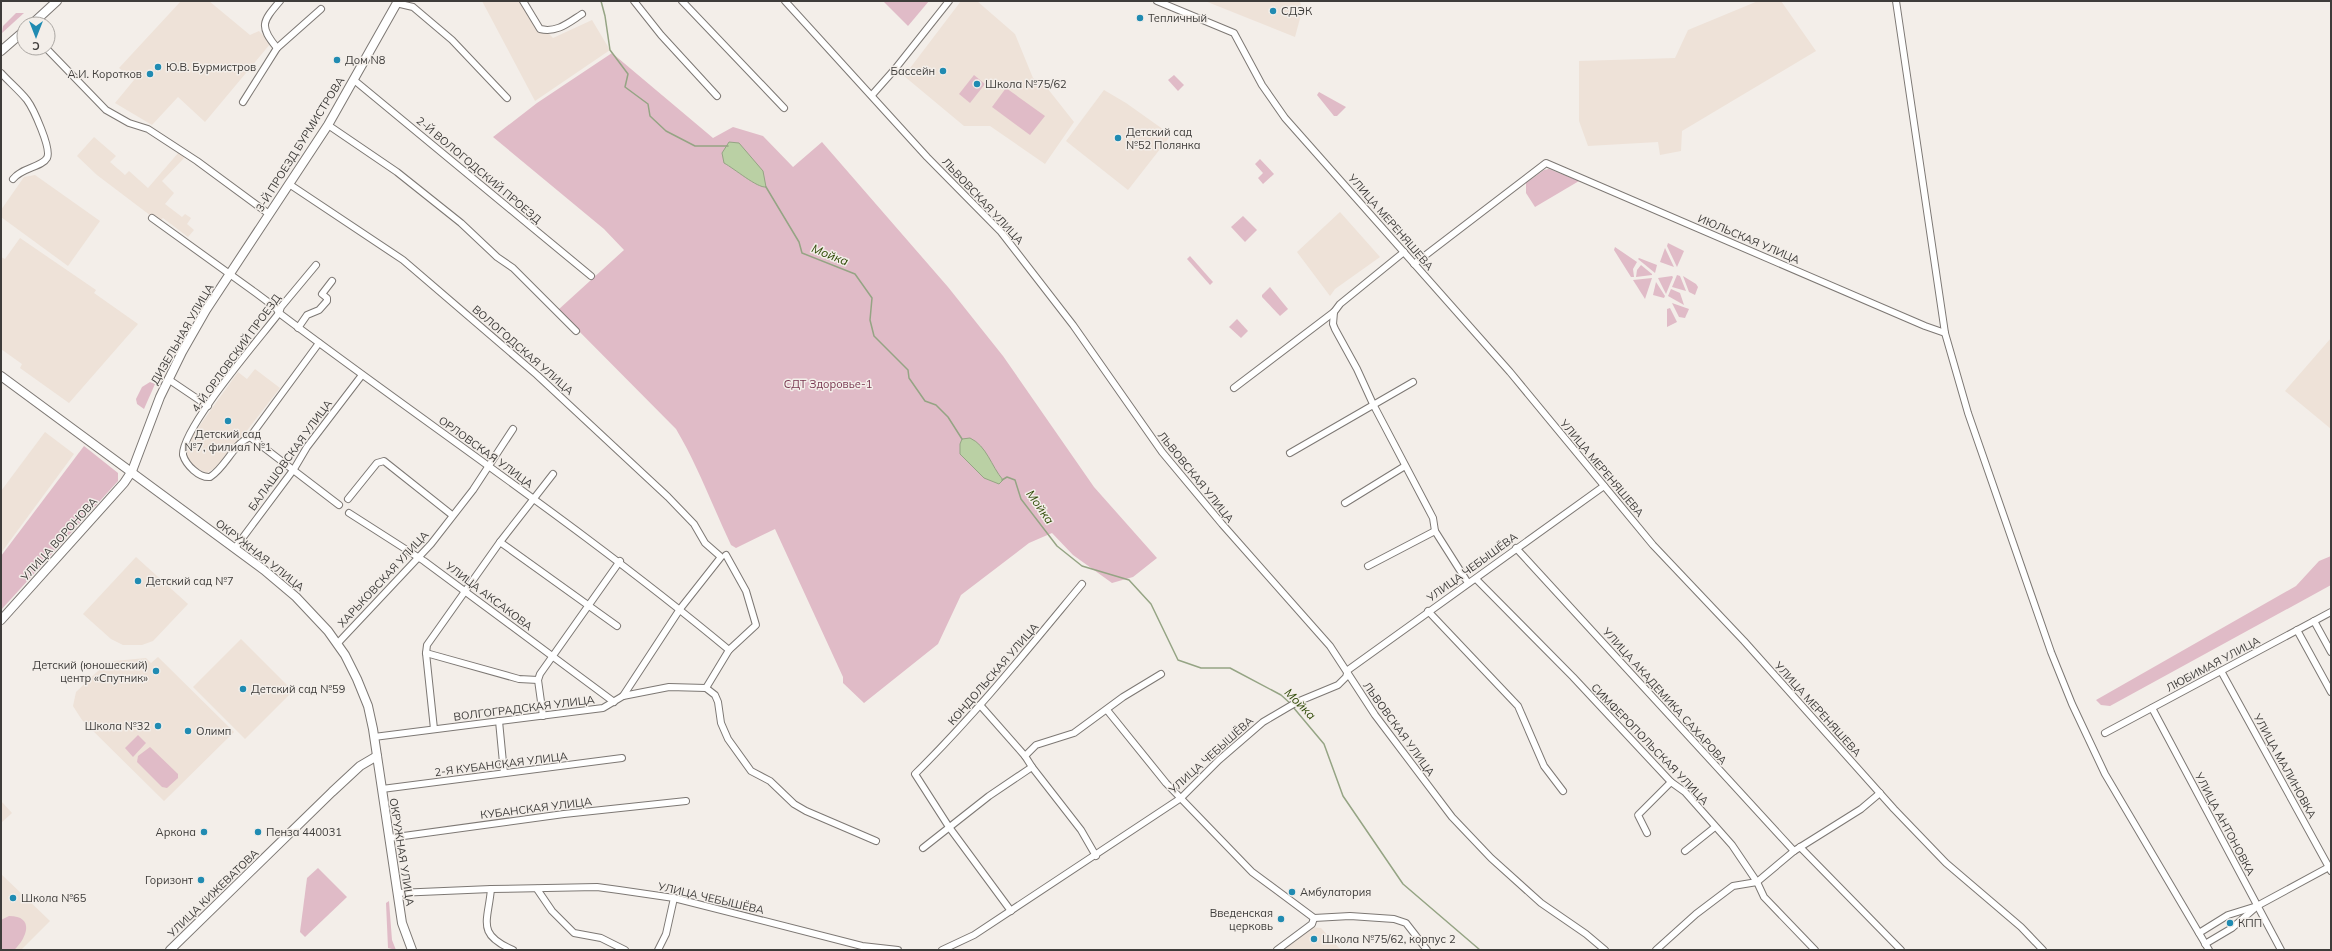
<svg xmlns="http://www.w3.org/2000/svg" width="2332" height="951" viewBox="0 0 2332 951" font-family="Mulish,sans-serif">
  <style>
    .built { fill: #eee2d8 }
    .green { fill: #e0bbc7 }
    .water { fill: #bad0a4; stroke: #95a484 }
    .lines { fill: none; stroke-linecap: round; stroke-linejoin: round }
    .stream { stroke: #95a484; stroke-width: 1.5 }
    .minor-casing { stroke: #7d7874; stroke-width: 8 }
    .major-casing { stroke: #7d7874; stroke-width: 10 }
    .minor { stroke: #fff; stroke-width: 6 }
    .major { stroke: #fff; stroke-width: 8 }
    .poi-dot { fill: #208bb2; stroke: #f3eee9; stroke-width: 1.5 }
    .labels { text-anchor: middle; stroke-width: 3; stroke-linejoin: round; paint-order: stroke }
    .poi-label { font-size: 11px; fill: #3e3c3a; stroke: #f3eee9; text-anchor: start }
    .street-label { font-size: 11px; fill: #3e3c3a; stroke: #f3eee9 }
    .park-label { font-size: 11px; fill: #783750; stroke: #f3eee9 }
    .water-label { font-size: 12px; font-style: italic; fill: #314b08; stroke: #f3eee9 }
  </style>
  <rect width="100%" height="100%" fill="#f3eee9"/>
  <g class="built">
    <polygon points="181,1 209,1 250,35 259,31 271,43 205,122 178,97 152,125 115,103 134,80 119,68"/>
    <polygon points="482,1 518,1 553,38 592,20 610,50 535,101"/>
    <polygon points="961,1 977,1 1015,34 1033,78 1048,89 1074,122 1045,164 990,126 964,126 904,76"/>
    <polygon points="1205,1 1300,1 1302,11 1295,37"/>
    <polygon points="1758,1 1781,1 1816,51 1682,131 1681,151 1660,155 1658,142 1588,146 1579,121 1579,61 1675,58 1688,30"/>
    <polygon points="1104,90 1126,103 1171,135 1128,190 1066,141"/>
    <polygon points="94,137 116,156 110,162 125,175 129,171 148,188 179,152 185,157 162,181 174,193 165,204 182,217 185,214 191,218 187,224 194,230 188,237 163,218 159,222 97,175 77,156"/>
    <polygon points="35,175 100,221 68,266 1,217 1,210 24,177"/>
    <polygon points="1340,212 1380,257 1335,289 1330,296 1297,252"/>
    <polygon points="20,238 96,290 94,293 138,324 69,403 20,368 22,364 1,349 1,257 5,259"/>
    <polygon points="2331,338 2331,429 2285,391"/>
    <polygon points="255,369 280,388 221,464 207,473 192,466 187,457 185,446 238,372 247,379"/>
    <polygon points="45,432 74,454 1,553 1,491"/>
    <polygon points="136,557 188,604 153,641 142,645 123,645 111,639 83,614"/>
    <polygon points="241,639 293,691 245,739 193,687"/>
    <polygon points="158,657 234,732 164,801 82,720 73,706 76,692 98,671 114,661 146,658 151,663"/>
    <polygon points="1,801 12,813 1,823"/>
    <polygon points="248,856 250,858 224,884 222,882"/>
    <polygon points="1,874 50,921 21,950 1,950"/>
    <polygon points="1311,927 1321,928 1341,950 1283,950"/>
  </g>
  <g class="green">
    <polygon points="883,1 929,1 908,26"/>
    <polygon points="24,13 2,33 3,26 16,13"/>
    <path d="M612,53L713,138L733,127L763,136L793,167L822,142L948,287L1003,356L1094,487L1157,558L1133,577L1112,583L1073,555L1052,533L1029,543L961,595L938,644L864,703L843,683V677L775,529L736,548L731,545C713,507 697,464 676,429L558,310L624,250L604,229L493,137L537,103Z"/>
    <polygon points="974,75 985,84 970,103 959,94"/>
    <polygon points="1174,75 1184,85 1178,91 1168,80"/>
    <polygon points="1006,88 1045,116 1030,135 992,107"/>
    <polygon points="1319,92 1346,107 1337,116 1334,116 1317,95"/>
    <polygon points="1260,159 1274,174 1263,184 1258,178 1263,173 1255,164"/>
    <polygon points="1549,169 1579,181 1535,207 1526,193 1526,183 1544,170"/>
    <polygon points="1243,216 1257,230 1245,242 1231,227"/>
    <polygon points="1668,243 1684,251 1677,267 1667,246"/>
    <polygon points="1615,247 1637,262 1633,269 1634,277 1631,277 1614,250"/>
    <polygon points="1665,248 1674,267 1660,262"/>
    <polygon points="1190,256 1213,282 1210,285 1187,259"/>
    <polygon points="1639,258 1657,265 1655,273 1638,259"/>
    <polygon points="1641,265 1652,274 1652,275 1636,277 1637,270"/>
    <polygon points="1677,275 1680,276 1686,291 1672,287"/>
    <polygon points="1672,276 1673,277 1666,294 1658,278"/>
    <polygon points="1683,276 1696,284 1698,287 1695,295 1689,292"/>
    <polygon points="1652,278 1645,299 1633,280"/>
    <polygon points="1656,282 1665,296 1664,298 1653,295"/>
    <polygon points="1270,287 1288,309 1280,316 1262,297 1262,295"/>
    <polygon points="1671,289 1680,293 1684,305 1668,296"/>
    <polygon points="1672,303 1689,309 1685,318 1679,317"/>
    <polygon points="1670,308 1677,322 1667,327 1667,309"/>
    <polygon points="1237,319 1248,331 1241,338 1229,327"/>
    <polygon points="150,382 155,384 144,409 137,404 136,399 142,387"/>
    <polygon points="84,446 118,473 118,481 1,610 1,556"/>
    <polygon points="2331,556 2331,585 2110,706 2101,705 2096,700 2296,586 2319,561"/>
    <polygon points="138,735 146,743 133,757 125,748"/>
    <polygon points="150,747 178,774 178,778 167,788 162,787 137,762 138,756"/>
    <polygon points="318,868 347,897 305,937 300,932 307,878"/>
    <polygon points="389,901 392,940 396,950 388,948 386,903"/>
    <path d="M9,916C35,916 27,938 14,950H1V920Z"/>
  </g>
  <g class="water">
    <path d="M729,142L739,143L763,171L766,187C757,188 735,169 724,163L722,153Z"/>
    <path d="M970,438C987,446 991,466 1003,480L999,484L984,478L960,454V444L962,439Z"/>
  </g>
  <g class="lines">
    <g class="stream">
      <polyline points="601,1 605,16 610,50 628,74 625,87 648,104 650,116 666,131 695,146 728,146"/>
      <polyline points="766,187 799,242 802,253 855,274 872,298 870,320 874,336 908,370 909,378 925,401 936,405 948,417 962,439"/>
      <polyline points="1002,480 1007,477 1015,480 1021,499 1057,546 1082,566 1129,580 1151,604 1178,660 1201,668 1230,668 1281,695 1291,704"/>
      <polyline points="1293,707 1324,744 1343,796 1403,884 1480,950"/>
    </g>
    <defs>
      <g id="minor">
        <path d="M523,1L540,29C557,33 568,23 582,14"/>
        <polyline points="634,1 661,35 717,96"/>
        <polyline points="682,1 784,108"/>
        <polyline points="785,1 927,157 1001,232 1073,325 1162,452 1222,524 1330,646 1375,715 1452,817 1491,858 1541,903 1586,934 1605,950"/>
        <polyline points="1157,1 1234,33 1262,85 1285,118 1510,372 1653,545 1744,641 1894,809 1946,863 2021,927 2043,950"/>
        <polyline points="1896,1 1945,333 1968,413 2051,652 2072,704 2105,774 2209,950"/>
        <polyline points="396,3 413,7 452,40 507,98"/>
        <polyline points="46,48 106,110 129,123 148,129 197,161 269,214"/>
        <path d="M277,48C259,26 262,22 280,1"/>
        <path d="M1,73C9,82 19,90 27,100C33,108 52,149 47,158C42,167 21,168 13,179"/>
        <polyline points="354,80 591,276"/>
        <polyline points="872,95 895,69 949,1"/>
        <polyline points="243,102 277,48 321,9"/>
        <polyline points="328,125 397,172 461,223 497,257 513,268 576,331"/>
        <polyline points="289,184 403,260 537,375 668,497 694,524 705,543 721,557 680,609 623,696 603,708 374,737"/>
        <path d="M152,218L256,293L276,308L279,313C429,426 585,530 729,650"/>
        <polyline points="1414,264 1546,163 1925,326 1945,333"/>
        <path d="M316,265L281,307L279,313C260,338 181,429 183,455C186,465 199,478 210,477C226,467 233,444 250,437L319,343"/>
        <polyline points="1334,312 1333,324 1335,329 1357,369 1373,404 1433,518 1435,531 1468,583"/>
        <polyline points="298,328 307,315 319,310 327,301 327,298 322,294 332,281"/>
        <polyline points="168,379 208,406"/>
        <polyline points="1234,388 1334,312 1340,304 1404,252"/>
        <polyline points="250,437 339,505"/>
        <polyline points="1290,453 1413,382"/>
        <polyline points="348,499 377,463 384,461 452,515"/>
        <polyline points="1345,503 1405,466"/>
        <polyline points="349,513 424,561 614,702"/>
        <polyline points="500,542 617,626"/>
        <polyline points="235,548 294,469 307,447 362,375"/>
        <polyline points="1516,548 1794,851"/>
        <polyline points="1368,566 1435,531"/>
        <polyline points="1476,579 1573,677 1671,782 1685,792 1732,845 1757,882 1764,897 1815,950"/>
        <polyline points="1428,611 1518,706 1544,766 1563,791"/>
        <polyline points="2314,621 2331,652"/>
        <polyline points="2297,630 2331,692"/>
        <polyline points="337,644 431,544 473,490 513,429"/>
        <polyline points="426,653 519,679 538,680"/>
        <polyline points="2221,671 2331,871"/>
        <polyline points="706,688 729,650 756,625 746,591 726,555"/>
        <polyline points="623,696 669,687 706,688 715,695 718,702 721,723 728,739 751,771 770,781 794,804 806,811 876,841"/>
        <polyline points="980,705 1025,756"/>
        <polyline points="2152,708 2281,950"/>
        <polyline points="1107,710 1166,783 1252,872 1314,918 1350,916 1394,919 1406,923 1427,950"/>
        <polyline points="543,716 538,680 540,674 620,561"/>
        <polyline points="499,721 504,773"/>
        <polyline points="434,729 426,653 427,645 500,542 553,474"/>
        <polyline points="2105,733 2331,612"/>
        <polyline points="1032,767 1081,830 1096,856"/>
        <polyline points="382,789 622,758"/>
        <polyline points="1647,833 1638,815 1671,782"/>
        <polyline points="389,838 564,814 686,801"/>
        <polyline points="1800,847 1901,950"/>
        <polyline points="923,848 989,796 1032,767 1025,756 1036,745 1074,733 1123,697 1161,674"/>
        <polyline points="1685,851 1715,827"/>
        <path d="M491,889C488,922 476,934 513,950"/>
        <polyline points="537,889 552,911 574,933 601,938 625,950"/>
        <polyline points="397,893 491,889 597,887 619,890 674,898 862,946 898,950"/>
        <path d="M1011,911L949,827L915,774C975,715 1028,649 1082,584"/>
        <polyline points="2199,933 2228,915 2257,906 2331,866"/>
        <polyline points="2205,944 2232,928 2255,908"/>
        <polyline points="658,950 666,934 674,898"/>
        <polyline points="942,950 974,935 1181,798 1219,760 1263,722 1297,702 1338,685 1346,677 1348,670 1604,486"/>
        <polyline points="1277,950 1312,924 1314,918"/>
        <polyline points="1656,950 1696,914 1733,886 1757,882 1794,851 1861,809 1880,793"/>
      </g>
      <g id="major">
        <polyline points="32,24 57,1"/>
        <polyline points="1,51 24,31"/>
        <polyline points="1,376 264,570 296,597 328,631 345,655 357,679 368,706 373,729 402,923 412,950"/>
        <polyline points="1,620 124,483 132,471 160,397 182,352 206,310 328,125 398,1"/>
        <polyline points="170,950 332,792 360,766 377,756"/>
      </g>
    </defs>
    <use href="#minor" class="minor-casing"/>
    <use href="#major" class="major-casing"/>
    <use href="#minor" class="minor"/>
    <use href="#major" class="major"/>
  </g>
  <g class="poi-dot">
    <circle cx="1273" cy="11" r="4"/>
    <circle cx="1140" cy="18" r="4"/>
    <circle cx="337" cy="60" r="4"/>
    <circle cx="158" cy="67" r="4"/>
    <circle cx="943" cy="71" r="4"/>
    <circle cx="150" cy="74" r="4"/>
    <circle cx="977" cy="84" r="4"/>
    <circle cx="1118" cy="138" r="4"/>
    <circle cx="228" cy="421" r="4"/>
    <circle cx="138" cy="581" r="4"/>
    <circle cx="156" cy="671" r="4"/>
    <circle cx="243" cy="689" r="4"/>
    <circle cx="158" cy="726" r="4"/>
    <circle cx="188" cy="731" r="4"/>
    <circle cx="204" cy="832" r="4"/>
    <circle cx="258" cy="832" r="4"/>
    <circle cx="201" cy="880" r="4"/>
    <circle cx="1292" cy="892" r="4"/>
    <circle cx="13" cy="898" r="4"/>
    <circle cx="1281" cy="919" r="4"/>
    <circle cx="2230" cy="923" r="4"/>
    <circle cx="1314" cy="939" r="4"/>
  </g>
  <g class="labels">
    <g class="poi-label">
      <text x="1281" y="15">СДЭК</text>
      <text x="1148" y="22">Тепличный</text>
      <text x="345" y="64">Дом N8</text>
      <text x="166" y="71">Ю.В. Бурмистров</text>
      <text x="935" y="75" text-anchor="end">Бассейн</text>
      <text x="142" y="78" text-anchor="end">А.И. Коротков</text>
      <text x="985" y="88">Школа №75/62</text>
      <text x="1126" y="136">Детский сад<tspan x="1126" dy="13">№52 Полянка</tspan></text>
      <text x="228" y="438" text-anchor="middle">Детский сад<tspan x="228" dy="13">№7, филиал №1</tspan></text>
      <text x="146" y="585">Детский сад №7</text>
      <text x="148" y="669" text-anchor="end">Детский (юношеский)<tspan x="148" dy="13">центр «Спутник»</tspan></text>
      <text x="251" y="693">Детский сад №59</text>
      <text x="150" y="730" text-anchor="end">Школа №32</text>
      <text x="196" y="735">Олимп</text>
      <text x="196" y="836" text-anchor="end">Аркона</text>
      <text x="266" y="836">Пенза 440031</text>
      <text x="193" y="884" text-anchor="end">Горизонт</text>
      <text x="1300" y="896">Амбулатория</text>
      <text x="21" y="902">Школа №65</text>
      <text x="1273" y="917" text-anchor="end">Введенская<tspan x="1273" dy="13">церковь</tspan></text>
      <text x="2238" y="927">КПП</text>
      <text x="1322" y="943">Школа №75/62, корпус 2</text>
    </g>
    <g class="street-label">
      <text transform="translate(300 144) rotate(-58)" y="4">3-Й ПРОЕЗД БУРМИСТРОВА</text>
      <text transform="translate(479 170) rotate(40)" y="4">2-Й ВОЛОГОДСКИЙ ПРОЕЗД</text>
      <text transform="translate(983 201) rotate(47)" y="4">ЛЬВОВСКАЯ УЛИЦА</text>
      <text transform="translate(1391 222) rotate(49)" y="4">УЛИЦА МЕРЕНЯШЕВА</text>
      <text transform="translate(1749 239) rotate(23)" y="4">ИЮЛЬСКАЯ УЛИЦА</text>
      <text transform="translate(182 334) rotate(-60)" y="4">ДИЗЕЛЬНАЯ УЛИЦА</text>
      <text transform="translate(523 350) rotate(41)" y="4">ВОЛОГОДСКАЯ УЛИЦА</text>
      <text transform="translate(236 353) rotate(-54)" y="4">4-Й ОРЛОВСКИЙ ПРОЕЗД</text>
      <text transform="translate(486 452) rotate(36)" y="4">ОРЛОВСКАЯ УЛИЦА</text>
      <text transform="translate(290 455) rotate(-54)" y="4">БАЛАШОВСКАЯ УЛИЦА</text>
      <text transform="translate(1602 468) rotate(50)" y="4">УЛИЦА МЕРЕНЯШЕВА</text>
      <text transform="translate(1196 477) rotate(51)" y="4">ЛЬВОВСКАЯ УЛИЦА</text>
      <text transform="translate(59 539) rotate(-48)" y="4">УЛИЦА ВОРОНОВА</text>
      <text transform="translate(260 555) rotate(38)" y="4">ОКРУЖНАЯ УЛИЦА</text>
      <text transform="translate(1472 567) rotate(-36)" y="4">УЛИЦА ЧЕБЫШЁВА</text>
      <text transform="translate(383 579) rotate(-47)" y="4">ХАРЬКОВСКАЯ УЛИЦА</text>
      <text transform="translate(489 596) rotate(37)" y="4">УЛИЦА АКСАКОВА</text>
      <text transform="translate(2213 664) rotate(-28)" y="4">ЛЮБИМАЯ УЛИЦА</text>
      <text transform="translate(993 674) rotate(-49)" y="4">КОНДОЛЬСКАЯ УЛИЦА</text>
      <text transform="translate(1665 696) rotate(48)" y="4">УЛИЦА АКАДЕМИКА САХАРОВА</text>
      <text transform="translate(524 708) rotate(-7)" y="4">ВОЛГОГРАДСКАЯ УЛИЦА</text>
      <text transform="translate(1818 709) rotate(48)" y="4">УЛИЦА МЕРЕНЯШЕВА</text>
      <text transform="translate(1399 729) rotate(54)" y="4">ЛЬВОВСКАЯ УЛИЦА</text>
      <text transform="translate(1650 744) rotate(46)" y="4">СИМФЕРОПОЛЬСКАЯ УЛИЦА</text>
      <text transform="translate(1211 755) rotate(-42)" y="4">УЛИЦА ЧЕБЫШЁВА</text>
      <text transform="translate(501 764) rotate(-7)" y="4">2-Я КУБАНСКАЯ УЛИЦА</text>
      <text transform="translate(2285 766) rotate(61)" y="4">УЛИЦА МАЛИНОВКА</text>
      <text transform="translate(536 808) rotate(-7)" y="4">КУБАНСКАЯ УЛИЦА</text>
      <text transform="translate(2225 824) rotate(62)" y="4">УЛИЦА АНТОНОВКА</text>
      <text transform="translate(402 852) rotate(81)" y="4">ОКРУЖНАЯ УЛИЦА</text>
      <text transform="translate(213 893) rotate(-44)" y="4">УЛИЦА КИЖЕВАТОВА</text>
      <text transform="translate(711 898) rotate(13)" y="4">УЛИЦА ЧЕБЫШЁВА</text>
    </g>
    <g class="park-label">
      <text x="828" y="388">СДТ Здоровье-1</text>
    </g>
    <g class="water-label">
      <text transform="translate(830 255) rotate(22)" y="4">Мойка</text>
      <text transform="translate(1040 507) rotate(55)" y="4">Мойка</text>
      <text transform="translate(1300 704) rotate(45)" y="4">Мойка</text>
    </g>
  </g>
  <rect width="2332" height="951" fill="none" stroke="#3e3c3a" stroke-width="4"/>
  <g transform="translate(36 36) rotate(180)"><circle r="19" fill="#f3eee9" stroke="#aba7a3"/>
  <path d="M0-3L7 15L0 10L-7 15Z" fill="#208bb2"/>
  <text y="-6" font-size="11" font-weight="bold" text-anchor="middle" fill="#3e3c3a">С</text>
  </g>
</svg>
